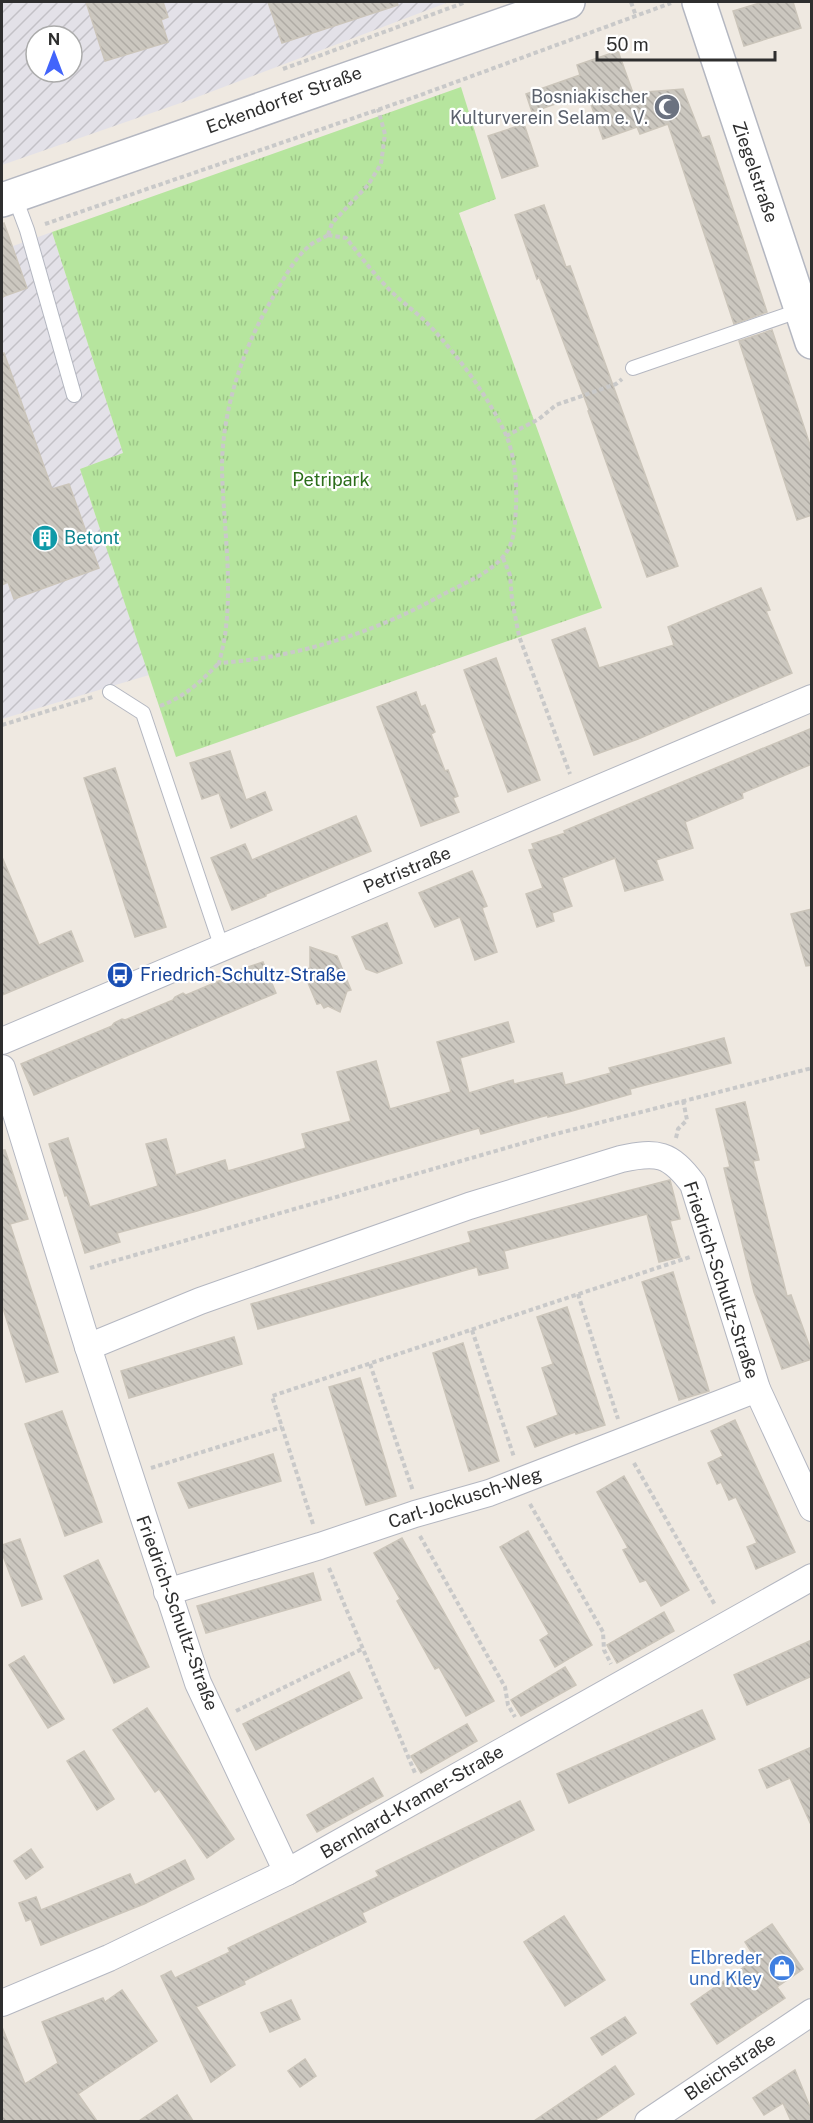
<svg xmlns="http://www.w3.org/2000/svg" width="813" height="2123" viewBox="0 0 813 2123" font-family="'Public Sans',sans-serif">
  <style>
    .industrial { fill: url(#industrial-furrows); fill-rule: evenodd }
    .park { fill: url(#park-tufts) }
    .building { fill: url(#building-back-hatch); stroke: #cbc5ba; stroke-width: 1.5 }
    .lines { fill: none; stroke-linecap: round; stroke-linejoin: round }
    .lane-casing { stroke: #b4b7c1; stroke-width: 16 }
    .street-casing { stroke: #b4b7c1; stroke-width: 28 }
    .secondary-casing { stroke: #b4b7c1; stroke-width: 36 }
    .path { stroke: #c9c9c9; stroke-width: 4; stroke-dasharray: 4.5 3; stroke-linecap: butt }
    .lane { stroke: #fff; stroke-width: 14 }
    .street { stroke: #fff; stroke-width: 26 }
    .secondary { stroke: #fff; stroke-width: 33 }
    .labels { text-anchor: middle; stroke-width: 4.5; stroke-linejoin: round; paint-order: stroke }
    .worship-label { font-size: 18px; fill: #5b616d; stroke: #fff; text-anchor: end }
    .street-label { font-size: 18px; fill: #2e2e2e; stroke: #fff }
    .park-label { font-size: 18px; fill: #2c6e1b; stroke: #fff }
    .culture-label { font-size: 18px; fill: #0d838f; stroke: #fff; text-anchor: start }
    .transit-label { font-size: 18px; fill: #164399; stroke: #fff; text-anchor: start }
    .shop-label { font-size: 18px; fill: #366cbe; stroke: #fff; text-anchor: end }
  </style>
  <defs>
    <pattern id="industrial-furrows" width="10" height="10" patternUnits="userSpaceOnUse" patternTransform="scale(1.5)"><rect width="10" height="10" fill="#e3e1e8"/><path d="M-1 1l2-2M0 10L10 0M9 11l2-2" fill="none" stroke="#c3c1c7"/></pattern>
    <pattern id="park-tufts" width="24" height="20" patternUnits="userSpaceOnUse" patternTransform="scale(1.5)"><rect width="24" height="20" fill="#b6e59e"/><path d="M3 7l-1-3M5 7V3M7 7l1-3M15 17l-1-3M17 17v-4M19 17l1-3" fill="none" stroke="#9dc588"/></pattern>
    <pattern id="building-back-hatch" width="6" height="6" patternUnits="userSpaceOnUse" patternTransform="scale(1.5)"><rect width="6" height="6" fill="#cbc7bf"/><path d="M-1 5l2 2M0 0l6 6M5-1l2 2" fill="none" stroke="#afaba4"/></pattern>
  </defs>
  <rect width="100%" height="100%" fill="#efe9e1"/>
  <g class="industrial">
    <path d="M2,2H449L192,99L2,165ZM36,36H72V72H36Z"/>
    <polygon points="52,232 123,453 80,469 149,675 2,719 2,250"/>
  </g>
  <polygon class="park" points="461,87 496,199 459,213 602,608 176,757 80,469 123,453 52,232"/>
  <g class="building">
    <polygon points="86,2 163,2 168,17 161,20 168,42 105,61"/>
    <polygon points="268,2 397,2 398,5 282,43"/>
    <polygon points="763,2 793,2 801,28 744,46 733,11"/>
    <polygon points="618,51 633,93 683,89 702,138 709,136 767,312 734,324 668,124 640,134 637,127 603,139 587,93 532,112 526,94 580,75 577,65"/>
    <polygon points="524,124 538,166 502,178 488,136"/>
    <polygon points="544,205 566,267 570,266 678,566 647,577 588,411 589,410 539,277 537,279 515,215"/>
    <polygon points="4,223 27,288 2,297 2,224"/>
    <polygon points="772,330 812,451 812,515 797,520 739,341"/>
    <polygon points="2,353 4,353 52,489 69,484 99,568 14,599 8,582 2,585"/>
    <polygon points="761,588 770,610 766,611 792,673 638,739 594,755 552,640 585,628 599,668 674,645 668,627"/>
    <polygon points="496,658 540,780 508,792 464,670"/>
    <polygon points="416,692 421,707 425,705 435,732 431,734 445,771 448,770 458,796 453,798 459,812 421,826 377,707"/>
    <polygon points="812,728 812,764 742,793 743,798 685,822 693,848 656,860 663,880 625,891 615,858 562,878 572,906 552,913 554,921 537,927 526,894 543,888 529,850 534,849 532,844 565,833 564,831"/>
    <polygon points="230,751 246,800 265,792 272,810 231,828 219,793 202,799 190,763"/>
    <polygon points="115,768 166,927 135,937 84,778"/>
    <polygon points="356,816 371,851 266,894 266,896 232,910 211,858 245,844 252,860"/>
    <polygon points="2,857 39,945 71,931 83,961 2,995"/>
    <polygon points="472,871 487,906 482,908 497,952 475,960 460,917 435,927 419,893"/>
    <polygon points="812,909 812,965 806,966 791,914"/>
    <polygon points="387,923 402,963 377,973 366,969 352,937"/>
    <polygon points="310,947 337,956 351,990 347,991 340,1012 328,1006 324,1008 321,1003 317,1004 303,971 310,968"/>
    <polygon points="263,962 276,993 34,1095 21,1064 112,1026 114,1023 122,1019 125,1020 173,1000 175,997 183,993 186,995 219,981 235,974 236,971"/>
    <polygon points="508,1022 514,1042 460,1058 469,1093 513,1080 514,1084 562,1073 565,1085 611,1073 609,1068 724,1038 731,1063 630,1089 631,1094 572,1111 548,1117 548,1115 481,1134 479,1128 292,1182 197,1211 117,1233 120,1242 85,1253 67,1195 65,1196 49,1144 68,1138 90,1207 158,1186 146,1144 166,1139 176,1175 225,1160 228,1171 306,1148 302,1134 351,1121 337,1072 376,1061 390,1109 451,1092 437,1042"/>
    <polygon points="745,1102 759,1160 753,1161 787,1296 791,1295 812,1353 812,1359 782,1369 754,1292 724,1168 730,1167 716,1109"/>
    <polygon points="2,1150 5,1150 28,1219 10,1224 58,1372 26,1382 2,1305"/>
    <polygon points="670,1180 680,1219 670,1221 680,1257 659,1262 647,1214 504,1251 508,1268 479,1275 477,1267 258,1329 251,1304 471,1242 468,1232"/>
    <polygon points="673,1272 709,1391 679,1400 642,1282"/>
    <polygon points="567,1307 605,1425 576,1434 575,1432 535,1447 527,1427 558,1415 542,1368 553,1364 537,1317"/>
    <polygon points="234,1337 242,1364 129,1398 121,1371"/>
    <polygon points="463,1343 499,1461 469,1471 433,1353"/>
    <polygon points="360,1378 396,1496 366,1505 329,1387"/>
    <polygon points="62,1411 102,1522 65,1536 25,1424"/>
    <polygon points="735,1420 795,1552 756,1569 747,1547 757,1543 747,1521 736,1497 729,1500 721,1482 717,1484 708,1463 723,1456 711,1431"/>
    <polygon points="273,1454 281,1481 189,1508 178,1483"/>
    <polygon points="624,1476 689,1590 661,1606 646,1580 640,1582 623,1550 628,1548 597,1492"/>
    <polygon points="528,1531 592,1645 555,1667 540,1640 549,1634 500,1547"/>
    <polygon points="402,1538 494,1701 466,1716 439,1667 435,1669 397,1601 400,1599 374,1553"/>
    <polygon points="20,1539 42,1599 22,1606 2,1553 2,1545"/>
    <polygon points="98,1560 149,1667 114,1683 64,1576"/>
    <polygon points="313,1573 321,1600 206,1633 197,1606"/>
    <polygon points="664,1612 674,1631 617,1663 607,1645"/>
    <polygon points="812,1640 812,1676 747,1705 734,1675"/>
    <polygon points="24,1656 64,1719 48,1728 9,1665"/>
    <polygon points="565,1667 576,1685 521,1716 511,1700"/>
    <polygon points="349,1672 362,1698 256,1750 243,1724"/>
    <polygon points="147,1708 234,1839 207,1858 159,1789 155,1792 113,1730"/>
    <polygon points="702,1710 715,1739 569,1803 557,1774"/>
    <polygon points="467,1724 477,1741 421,1773 411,1756"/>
    <polygon points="812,1747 812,1827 790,1778 767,1788 759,1770"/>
    <polygon points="84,1751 114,1799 97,1810 67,1761"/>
    <polygon points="373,1778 383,1796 317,1832 307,1815"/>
    <polygon points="520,1801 534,1830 362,1913 366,1922 244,1981 245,1984 196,2007 235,2065 211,2082 161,1976 171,1971 175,1978 230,1952 228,1948 379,1876 376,1871"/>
    <polygon points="31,1849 43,1867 26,1879 14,1861"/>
    <polygon points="185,1860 194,1879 144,1904 41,1945 31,1919 26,1921 19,1903 36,1897 41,1910 130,1874 135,1885"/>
    <polygon points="564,1916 605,1980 565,2006 524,1942"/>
    <polygon points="772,1924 803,1969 777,1987 785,1998 717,2044 691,2004 744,1967 740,1962 752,1953 745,1942"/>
    <polygon points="122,1990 157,2041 78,2094 97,2121 2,2121 2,2027 25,2084 58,2063 42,2022 103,1998 105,2002"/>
    <polygon points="291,2000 300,2019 270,2032 261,2013"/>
    <polygon points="625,2017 636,2033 602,2055 591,2038"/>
    <polygon points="305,2059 316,2076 300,2087 288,2071"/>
    <polygon points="615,2066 634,2094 594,2121 534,2121"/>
    <polygon points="795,2070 812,2112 812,2121 791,2121 783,2103 764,2115 753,2098"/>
    <polygon points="177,2095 193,2121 139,2121"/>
  </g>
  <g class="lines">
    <defs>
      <g id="lane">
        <polyline points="14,195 27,230 74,395"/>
        <polyline points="633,368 801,310"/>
        <polyline points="110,692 143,713 222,948"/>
      </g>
      <g id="street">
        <polyline points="2,1041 812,698"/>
        <polyline points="2,1068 88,1347 198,1683 287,1872"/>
        <path d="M88,1347L200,1301L469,1206L621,1159C657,1151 670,1153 693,1184L757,1389L812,1508"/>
        <polyline points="167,1592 320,1546 415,1514 489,1493 757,1389"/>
        <polyline points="2,2003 109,1958 287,1872 812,1577"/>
        <polyline points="648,2122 812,2012"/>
      </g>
      <g id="secondary">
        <polyline points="699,2 812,342"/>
        <polyline points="2,200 568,2"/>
      </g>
    </defs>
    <use href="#lane" class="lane-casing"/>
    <use href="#street" class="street-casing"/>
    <use href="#secondary" class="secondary-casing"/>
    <g class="path">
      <polyline points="631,2 636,16"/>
      <polyline points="283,69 466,2"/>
      <polyline points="45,224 415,97 671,3"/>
      <path d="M328,235L346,238C359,254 372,272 387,287C398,299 412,309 424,320C454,350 489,397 506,435C515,456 517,484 516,507C515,525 515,544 502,558C487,575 460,585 440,596C374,633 294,658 219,663C222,651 225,639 226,627C232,574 223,520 222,468C222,410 243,348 272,299C281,283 294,259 308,247C313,242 322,239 328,235Z"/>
      <polyline points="328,235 332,223 368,185 381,164 385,134 378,109"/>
      <polyline points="506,436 539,419 556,405 616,384 622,379"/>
      <polyline points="503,558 510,575 512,600 519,636 570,774"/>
      <path d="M160,706C186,696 200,682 219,663"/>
      <polyline points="2,725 93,697"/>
      <polyline points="676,1138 678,1129 687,1120 683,1100"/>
      <polyline points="90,1268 544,1137 812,1068"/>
      <polyline points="578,1294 618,1419"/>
      <polyline points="472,1330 514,1457"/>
      <polyline points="370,1364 413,1491"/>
      <polyline points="634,1463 715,1605"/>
      <polyline points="151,1468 282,1427"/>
      <polyline points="530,1504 603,1632 604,1650 611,1664"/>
      <polyline points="313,1524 272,1396 690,1257"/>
      <polyline points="420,1536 505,1687 508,1705 515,1717"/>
      <polyline points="329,1568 415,1773"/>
      <polyline points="236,1711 362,1649"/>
    </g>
    <use href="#lane" class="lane"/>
    <use href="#street" class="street"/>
    <use href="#secondary" class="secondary"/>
  </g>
  <defs>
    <symbol id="mosque-disc" viewBox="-11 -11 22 22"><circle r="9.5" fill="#6b7280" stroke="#fff"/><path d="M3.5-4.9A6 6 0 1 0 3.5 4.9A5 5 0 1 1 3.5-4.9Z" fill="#fff"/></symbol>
    <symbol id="building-disc" viewBox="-11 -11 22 22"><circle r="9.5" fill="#0f9aa8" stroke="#fff"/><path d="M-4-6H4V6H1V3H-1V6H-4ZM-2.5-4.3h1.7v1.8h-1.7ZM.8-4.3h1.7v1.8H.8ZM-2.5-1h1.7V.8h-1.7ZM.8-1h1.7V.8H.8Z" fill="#fff"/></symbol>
    <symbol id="bus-disc" viewBox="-11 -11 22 22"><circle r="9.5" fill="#1a4fb4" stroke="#fff"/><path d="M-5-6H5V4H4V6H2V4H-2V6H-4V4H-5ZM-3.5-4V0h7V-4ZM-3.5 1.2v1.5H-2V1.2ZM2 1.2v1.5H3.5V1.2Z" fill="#fff"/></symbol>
    <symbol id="shop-disc" viewBox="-11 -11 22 22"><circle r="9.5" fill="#3f7fe0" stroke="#fff"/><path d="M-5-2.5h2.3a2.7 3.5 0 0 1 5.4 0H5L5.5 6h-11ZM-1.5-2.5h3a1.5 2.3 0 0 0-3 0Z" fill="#fff"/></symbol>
  </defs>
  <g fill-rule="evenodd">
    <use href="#mosque-disc" x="652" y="92" width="30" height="30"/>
    <use href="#building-disc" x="30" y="523" width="30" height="30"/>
    <use href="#bus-disc" x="105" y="960" width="30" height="30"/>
    <use href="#shop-disc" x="767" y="1953" width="30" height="30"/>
  </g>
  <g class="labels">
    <g class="worship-label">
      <text x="648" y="103">Bosniakischer<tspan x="648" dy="21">Kulturverein Selam e. V.</tspan></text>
    </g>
    <g class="street-label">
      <text transform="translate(284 100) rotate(-20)" y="6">Eckendorfer Straße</text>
      <text transform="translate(755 172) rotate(71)" y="6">Ziegelstraße</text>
      <text transform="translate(407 870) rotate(-23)" y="6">Petristraße</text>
      <text transform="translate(721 1280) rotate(72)" y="6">Friedrich-Schultz-Straße</text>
      <text transform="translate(465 1498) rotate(-18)" y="6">Carl-Jockusch-Weg</text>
      <text transform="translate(177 1613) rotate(70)" y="6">Friedrich-Schultz-Straße</text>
      <text transform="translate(412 1802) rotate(-30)" y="6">Bernhard-Kramer-Straße</text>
      <text transform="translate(730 2067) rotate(-34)" y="6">Bleichstraße</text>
    </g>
    <g class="park-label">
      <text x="331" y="486">Petripark</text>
    </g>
    <g class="culture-label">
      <text x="64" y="544">Betont</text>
    </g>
    <g class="transit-label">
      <text x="140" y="981">Friedrich-Schultz-Straße</text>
    </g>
    <g class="shop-label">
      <text x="762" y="1964">Elbreder<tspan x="762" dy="21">und Kley</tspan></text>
    </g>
  </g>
  <rect width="813" height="2123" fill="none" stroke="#2e2e2e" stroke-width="6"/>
  <g transform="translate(54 54)"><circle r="28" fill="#ffffff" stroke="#ababab" stroke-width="1.5"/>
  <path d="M0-4.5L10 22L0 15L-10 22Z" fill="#4264fb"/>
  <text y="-9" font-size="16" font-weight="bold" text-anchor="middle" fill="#2e2e2e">N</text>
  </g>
  <path d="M597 51v9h178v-9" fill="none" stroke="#2e2e2e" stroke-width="3"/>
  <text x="606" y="51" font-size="18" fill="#2e2e2e" stroke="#ffffff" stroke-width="4.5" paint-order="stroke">50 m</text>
</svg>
